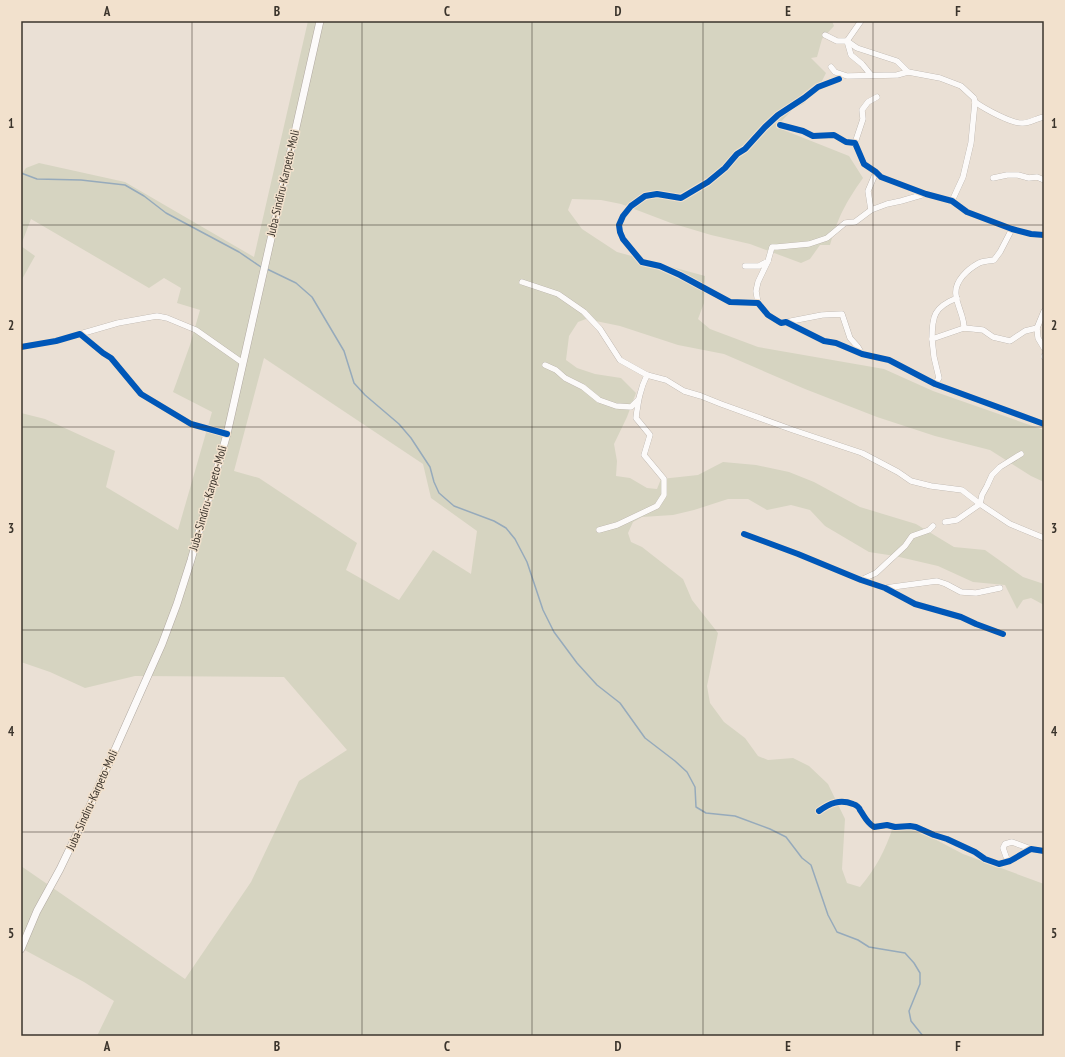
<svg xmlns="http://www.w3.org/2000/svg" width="1065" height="1057" viewBox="0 0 1065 1057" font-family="'PT Sans Narrow',sans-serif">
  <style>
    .grass { fill: #d6d4c1; fill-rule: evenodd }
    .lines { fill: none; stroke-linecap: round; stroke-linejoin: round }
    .stream { stroke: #96aabb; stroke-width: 1.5 }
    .minor-casing { stroke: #b0a8a0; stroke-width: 6 }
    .secondary-casing { stroke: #b0a8a0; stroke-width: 8 }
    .minor { stroke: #fcfaf9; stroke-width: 5.5 }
    .secondary { stroke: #fcfaf9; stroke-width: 7 }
    .cycleway-casing { stroke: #f2e1cd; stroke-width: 8 }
    .cycleway { stroke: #0057b8; stroke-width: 6 }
    .grid { fill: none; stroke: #3b342c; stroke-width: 1; stroke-opacity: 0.55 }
    .labels { text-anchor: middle; stroke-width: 3; stroke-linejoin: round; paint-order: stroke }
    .street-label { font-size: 12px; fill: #3b342c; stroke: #f2e1cd }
    .neatline { fill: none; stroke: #3b342c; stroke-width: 1.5 }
    .grid-label { font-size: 13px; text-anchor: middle; font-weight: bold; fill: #3b342c }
  </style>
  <rect width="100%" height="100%" fill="#eae0d5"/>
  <g class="grass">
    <path d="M308,21H832L834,26L822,39L817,57L811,58L826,73L818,89L803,104L793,109L776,127L849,156L863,178C846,202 838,217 830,245H820L810,259L801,263L750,244L711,235L671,223L621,204L601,200L572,199L568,210L582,229L617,252L705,276L704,303L698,319L710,329L758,347L884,369L933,391L1044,430V482L1031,476L990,450L935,436L877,417L805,389L724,354L678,345L620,326L586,319L578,322L569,336L566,360L577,368L595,374L621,378L636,393L627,417L614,444L617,461L616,476L630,478L647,488L657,489L661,479L698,475L723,462L756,465L789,472L814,482L860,507L916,524L954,547L985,550L1023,577L1044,584V605L1031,598L1023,600L1017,609L1005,585L973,582L938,566L895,556L869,552L825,526L810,510L791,505L767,510L748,499H728L694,510L673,515L642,517L633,522L628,533L631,542L642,547L683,579L692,600L718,633L707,686L710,703L724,722L745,738L758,756L768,760L793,758L809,766L828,784L845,819L842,869L847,883L860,887C876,868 885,851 893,827L908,825L963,854L1044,884V1036H97L114,1001L84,982L21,948V866L185,979L251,882L299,781L347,750L284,677L135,676L85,688L50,672L21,662V413L45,419L115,451L106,487L178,530L212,412L173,392L190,345L200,310L177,303L181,288L164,278L149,288L31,219L21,245V175L26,168L39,163L125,182L254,257ZM264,358L423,464L431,498L477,531L471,574L433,550L399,600L346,570L357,543L259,478L234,471Z"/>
    <polygon points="21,246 35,256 21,281"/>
  </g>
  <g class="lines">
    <g class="stream">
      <polyline points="21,173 37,179 81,180 125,185 144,196 166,213 239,252 261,267"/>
      <polyline points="267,269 296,283 312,297 344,351 354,383 365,395 399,424 411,438 430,467 434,482 439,493 454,506 494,521 506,528 515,539 527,562 543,610 554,632 577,663 597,685 620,703 645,738 675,761 687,772 695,787 696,807 706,813 735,816 770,829 786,837 802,858 811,865 828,915 837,932 858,940 869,947 905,953 914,963 920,973 920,984 909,1011 911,1021 923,1036"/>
    </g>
    <defs>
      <g id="minor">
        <polyline points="861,21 847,41 851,55 862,64 871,75"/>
        <path d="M825,35L837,41H847L857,48L897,61L908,72L940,78L961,86L974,98L975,102C985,109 1012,124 1023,123C1030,123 1037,118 1044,117"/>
        <polyline points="831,67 835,72 847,76 897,75 908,72"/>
        <polyline points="839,79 818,87 804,98 778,115 765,127 745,149 737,154 725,168 708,182 681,198 657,194 645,196 631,206 623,216 619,225 620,232 623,239 642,262 660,266 680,275 730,302 758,303 768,315 781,323 786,322 824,341 836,343 862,354 889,360 935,384 1044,424"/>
        <polyline points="780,125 803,131 813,136 834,135 846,142 855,143 864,164 876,172 881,177 926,194 952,201 967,212 1012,229 1031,234 1044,235"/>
        <polyline points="855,143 863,119 862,110 868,102 877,97"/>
        <polyline points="993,178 1007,175 1018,175 1029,178 1037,177 1044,180"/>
        <polyline points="952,201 963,177 971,143 975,102"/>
        <polyline points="871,210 868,191 876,172"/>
        <polyline points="745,266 759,266 768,261 772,247 777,247 809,244 827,238 845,223 855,222 871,210 887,204 901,201 925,194"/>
        <polyline points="522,282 558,294 584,312 600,329 620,360 647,375"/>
        <polyline points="758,303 756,291 758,282 768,261"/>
        <polyline points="786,322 822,315 842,314 850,338 858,347 862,354"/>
        <path d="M964,328C964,316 957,306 956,295C954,281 968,269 979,263C983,261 989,261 994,260L1000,252L1012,229"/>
        <polyline points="1037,328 1038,338 1044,348"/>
        <polyline points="80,334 118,323 157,316 167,318 196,330 243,363"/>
        <path d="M932,339C932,316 934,307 957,298"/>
        <polyline points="21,347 56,341 80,334 103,353 111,358 141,394 191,424 227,434"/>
        <polyline points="1044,356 1044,357"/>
        <polyline points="545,365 556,370 565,378 583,387 599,400 616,406 631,407 638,400"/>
        <polyline points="935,384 939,378 934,357 932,339 964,328 983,330 993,337 1010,341 1025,331 1037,328 1044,311"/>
        <polyline points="945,522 957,520 980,504 982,495 987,486 992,475 1000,467 1021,454"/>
        <path d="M599,530L617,525L657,506L664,495V479L644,455L650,435L636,418C638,402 640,389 647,375L666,380L684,391L701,396L721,404L793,430L862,453L898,472L911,481L931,486L962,490L980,504L1010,524L1044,538"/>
        <polyline points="744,534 798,554 861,580 885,588 915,604 961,617 976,624 1003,634"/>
        <polyline points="861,580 876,573 905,546 912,536 929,530 933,526"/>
        <polyline points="885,588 937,581 946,584 961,592 976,593 1000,588"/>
        <path d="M819,811C830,803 840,799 853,804C856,805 859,807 860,810C865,817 866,822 874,827L887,825L895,827L910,826L916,827L934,835L947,839L975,852L985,859L999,864L1010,861L1031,849L1044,851"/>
        <polyline points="1008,862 1003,848 1005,844 1012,842 1031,849"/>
      </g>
      <polyline id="secondary" points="21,949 37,911 60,869 85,817 162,644 177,604 191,560 227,434 320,21"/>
    </defs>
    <use href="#minor" class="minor-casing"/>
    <use href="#secondary" class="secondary-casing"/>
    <use href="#minor" class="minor"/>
    <use href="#secondary" class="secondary"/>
    <defs>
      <g id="cycleway">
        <polyline points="839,79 818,87 804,98 778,115 765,127 745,149 737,154 725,168 708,182 681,198 657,194 645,196 631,206 623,216 619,225 620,232 623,239 642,262 660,266 680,275 730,302 758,303 768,315 781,323 786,322 824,341 836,343 862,354 889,360 935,384 1044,424"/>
        <polyline points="780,125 803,131 813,136 834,135 846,142 855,143 864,164 876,172 881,177 926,194 952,201 967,212 1012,229 1031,234 1044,235"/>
        <polyline points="21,347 56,341 80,334 103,353 111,358 141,394 191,424 227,434"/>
        <polyline points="744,534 798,554 861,580 885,588 915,604 961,617 976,624 1003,634"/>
        <path d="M819,811C830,803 840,799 853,804C856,805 859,807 860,810C865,817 866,822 874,827L887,825L895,827L910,826L916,827L934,835L947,839L975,852L985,859L999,864L1010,861L1031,849L1044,851"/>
      </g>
    </defs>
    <use href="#cycleway" class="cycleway-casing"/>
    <use href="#cycleway" class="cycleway"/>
  </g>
  <path class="grid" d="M192,21V1036M362,21V1036M532,21V1036M703,21V1036M873,21V1036M21,225H1044M21,427H1044M21,630H1044M21,832H1044"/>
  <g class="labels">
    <g class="street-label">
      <text transform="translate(283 183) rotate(-77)" y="4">Juba-Sindiru-Karpeto-Moli</text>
      <text transform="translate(208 498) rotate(-74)" y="4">Juba-Sindiru-Karpeto-Moli</text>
      <text transform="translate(92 800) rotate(-66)" y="4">Juba-Sindiru-Karpeto-Moli</text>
    </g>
  </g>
  <rect width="1065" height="1057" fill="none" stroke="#f2e1cd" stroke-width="44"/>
  <rect x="22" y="22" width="1021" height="1013" class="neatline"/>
  <g class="grid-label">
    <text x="107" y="16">A</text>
    <text x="277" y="16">B</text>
    <text x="447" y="16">C</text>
    <text x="618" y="16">D</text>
    <text x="788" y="16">E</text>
    <text x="958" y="16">F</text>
    <text x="11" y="128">1</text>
    <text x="1054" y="128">1</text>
    <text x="11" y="330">2</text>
    <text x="1054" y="330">2</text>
    <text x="11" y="533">3</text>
    <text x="1054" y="533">3</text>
    <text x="11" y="736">4</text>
    <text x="1054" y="736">4</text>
    <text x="11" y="938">5</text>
    <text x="1054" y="938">5</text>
    <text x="107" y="1051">A</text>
    <text x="277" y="1051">B</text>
    <text x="447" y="1051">C</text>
    <text x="618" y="1051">D</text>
    <text x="788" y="1051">E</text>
    <text x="958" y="1051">F</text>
  </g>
</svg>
